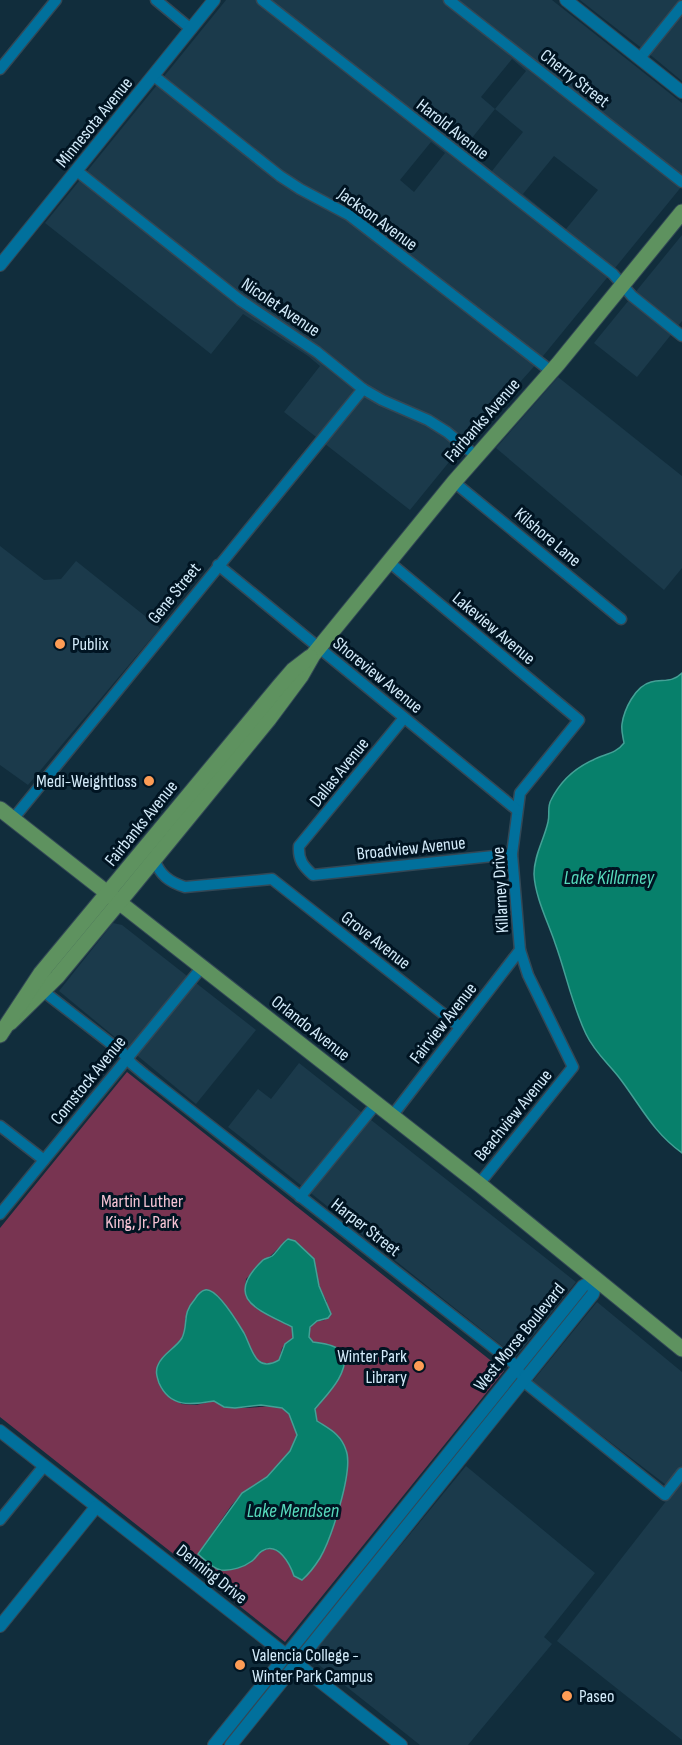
<svg xmlns="http://www.w3.org/2000/svg" width="682" height="1745" viewBox="0 0 682 1745" font-family="'Sofia Sans Condensed',sans-serif">
  <style>
    .built { fill: #1b3a4b; fill-rule: evenodd }
    .green { fill: #783451; fill-rule: evenodd }
    .water { fill: #07806b; stroke: #44a096; stroke-width: 1.5 }
    .lines { fill: none; stroke-linecap: round; stroke-linejoin: round }
    .minor-casing { stroke: #334856; stroke-width: 13 }
    .tertiary-casing { stroke: #334856; stroke-width: 14 }
    .primary-casing { stroke: #334856; stroke-width: 17 }
    .minor { stroke: #01709c; stroke-width: 10 }
    .tertiary { stroke: #01709c; stroke-width: 12 }
    .primary { stroke: #5e925f; stroke-width: 15 }
    .poi-dot { fill: #fd9c55; stroke: #001422; stroke-width: 2 }
    .labels { text-anchor: middle; stroke-width: 6; stroke-linejoin: round; paint-order: stroke }
    .street-label { font-size: 18px; fill: #d3ebfa; stroke: #001422 }
    .poi-label { font-size: 18px; fill: #d3ebfa; stroke: #001422; text-anchor: start }
    .park-label { font-size: 18px; fill: #f5c3d4; stroke: #001422 }
    .water-label { font-size: 20px; font-style: italic; fill: #56dabc; stroke: #001422 }
  </style>
  <rect width="100%" height="100%" fill="#112d3c"/>
  <g class="built">
    <path d="M226,0H552L682,103V186L539,361L458,451L410,510L284,412L320,366L308,356L243,314L211,354L45,223ZM512,59L526,71L495,109L481,97ZM495,109L523,132L492,171L464,148ZM431,142L445,153L414,192L400,180ZM554,156L598,190L566,229L523,194Z"/>
    <polygon points="580,0 682,0 682,81 653,57"/>
    <polygon points="682,235 682,321 637,377 594,343"/>
    <polygon points="558,377 682,476 682,568 664,590 496,448"/>
    <polygon points="0,546 44,580 61,579 76,561 160,628 28,785 0,765"/>
    <polygon points="113,923 122,925 256,1030 196,1104 59,991"/>
    <polygon points="299,1063 576,1282 516,1357 228,1127 258,1089 271,1099"/>
    <polygon points="597,1302 682,1372 682,1740 557,1641 674,1491 532,1382"/>
    <polygon points="466,1466 595,1573 544,1637 552,1644 468,1745 420,1745 309,1657"/>
  </g>
  <path class="green" d="M127,1072L504,1371L285,1642L0,1417V1228ZM288,1239L295,1241L314,1259L319,1286L327,1302L325,1320C316,1321 308,1325 309,1335C310,1343 330,1375 335,1384L315,1410L317,1421L334,1432L347,1451C344,1490 333,1553 302,1579L294,1576C287,1555 273,1537 254,1559L198,1554L231,1506L242,1493L267,1477L290,1451L297,1435L289,1414L282,1408L271,1406L247,1408L224,1407L214,1401L196,1405L181,1404L164,1357L182,1338L185,1330V1319L207,1290C223,1295 250,1339 252,1356C262,1363 268,1366 279,1360L282,1348L293,1338L292,1327C274,1318 259,1310 245,1294L246,1279Z"/>
  <g class="water">
    <path d="M682,673V1153C653,1132 642,1108 621,1080C609,1064 595,1053 586,1034C572,1005 566,973 555,943C548,922 535,897 534,874C534,855 544,840 548,822C550,814 547,807 551,800C560,782 575,768 593,760C604,754 616,754 624,743C623,737 621,731 622,724C624,710 635,686 651,682C663,679 672,683 682,673Z"/>
    <path d="M288,1239L295,1241L314,1259L319,1286L331,1314L328,1318L317,1321L310,1327L309,1337L313,1342C325,1344 336,1345 345,1353C347,1376 328,1393 315,1409L317,1421C329,1429 341,1434 346,1450C354,1470 331,1539 320,1558C315,1566 309,1574 302,1580L294,1576C290,1564 278,1541 262,1551C258,1553 256,1558 252,1561C244,1567 232,1571 221,1570C213,1569 204,1559 198,1554L242,1493L267,1477L290,1451L297,1435L289,1414L282,1408L261,1405L235,1408L224,1407L214,1401C191,1405 170,1408 159,1383C157,1377 155,1371 158,1365C162,1354 176,1348 182,1338C189,1323 181,1315 195,1299C197,1296 200,1291 205,1290C216,1287 238,1323 244,1333C252,1348 255,1374 279,1360L285,1344L293,1338L292,1327C259,1310 222,1299 263,1260C266,1258 269,1258 272,1256C278,1251 281,1244 288,1239Z"/>
  </g>
  <g class="lines">
    <defs>
      <g id="minor">
        <polyline points="156,0 191,29"/>
        <polyline points="262,0 613,274 632,296 682,336"/>
        <polyline points="449,0 682,182"/>
        <polyline points="640,58 682,6"/>
        <polyline points="0,69 56,0"/>
        <polyline points="154,76 280,176 300,189 349,215 551,371"/>
        <polyline points="77,171 240,300 317,352 363,389 382,400 428,420 447,432 476,456"/>
        <polyline points="454,482 621,619"/>
        <polyline points="389,562 579,720 520,793 512,854 520,950 528,975 573,1067 479,1184"/>
        <polyline points="218,565 517,810"/>
        <path d="M404,718L299,846C298,860 303,866 313,875L512,854"/>
        <polyline points="13,819 363,389"/>
        <path d="M154,859C160,875 169,882 185,887L272,879L460,1027"/>
        <polyline points="43,991 123,1053 132,1064 144,1074 513,1363 528,1385 665,1495 682,1473"/>
        <polyline points="392,1116 520,950"/>
        <polyline points="0,1126 44,1160"/>
        <polyline points="300,1197 376,1104"/>
        <polyline points="0,1214 202,967"/>
        <polyline points="0,1520 44,1466"/>
      </g>
      <g id="tertiary">
        <polyline points="566,0 682,92"/>
        <polyline points="0,265 214,0"/>
        <polyline points="0,1431 401,1745"/>
        <polyline points="0,1626 96,1507"/>
        <polyline points="214,1745 583,1286 597,1279"/>
        <polyline points="231,1745 593,1294 597,1279"/>
      </g>
      <g id="primary">
        <polyline points="0,809 479,1184 682,1349"/>
        <polyline points="10,1023 57,977 130,889 269,719 301,676 313,655 454,482 558,364 682,212"/>
        <polyline points="0,1035 41,973 280,685 293,670 310,657"/>
      </g>
    </defs>
    <use href="#minor" class="minor-casing"/>
    <use href="#tertiary" class="tertiary-casing"/>
    <use href="#primary" class="primary-casing"/>
    <use href="#minor" class="minor"/>
    <use href="#tertiary" class="tertiary"/>
    <use href="#primary" class="primary"/>
  </g>
  <g class="poi-dot">
    <circle cx="60" cy="644" r="6"/>
    <circle cx="149" cy="781" r="6"/>
    <circle cx="419" cy="1366" r="6"/>
    <circle cx="240" cy="1665" r="6"/>
    <circle cx="567" cy="1696" r="6"/>
  </g>
  <g class="labels">
    <g class="street-label">
      <text transform="translate(575 78) rotate(38)" y="6">Cherry Street</text>
      <text transform="translate(94 122) rotate(-51)" y="6">Minnesota Avenue</text>
      <text transform="translate(453 129) rotate(38)" y="6">Harold Avenue</text>
      <text transform="translate(378 219) rotate(36)" y="6">Jackson Avenue</text>
      <text transform="translate(281 307) rotate(34)" y="6">Nicolet Avenue</text>
      <text transform="translate(482 420) rotate(-49)" y="6">Fairbanks Avenue</text>
      <text transform="translate(548 537) rotate(40)" y="6">Kilshore Lane</text>
      <text transform="translate(174 593) rotate(-51)" y="6">Gene Street</text>
      <text transform="translate(494 628) rotate(40)" y="6">Lakeview Avenue</text>
      <text transform="translate(378 675) rotate(39)" y="6">Shoreview Avenue</text>
      <text transform="translate(339 772) rotate(-51)" y="6">Dallas Avenue</text>
      <text transform="translate(141 823) rotate(-51)" y="6">Fairbanks Avenue</text>
      <text transform="translate(411 848) rotate(-6)" y="6">Broadview Avenue</text>
      <text transform="translate(500 890) rotate(-93)" y="6">Killarney Drive</text>
      <text transform="translate(376 940) rotate(38)" y="6">Grove Avenue</text>
      <text transform="translate(443 1023) rotate(-52)" y="6">Fairview Avenue</text>
      <text transform="translate(311 1028) rotate(38)" y="6">Orlando Avenue</text>
      <text transform="translate(88 1080) rotate(-51)" y="6">Comstock Avenue</text>
      <text transform="translate(513 1115) rotate(-51)" y="6">Beachview Avenue</text>
      <text transform="translate(366 1227) rotate(38)" y="6">Harper Street</text>
      <text transform="translate(519 1337) rotate(-51)" y="6">West Morse Boulevard</text>
      <text transform="translate(212 1574) rotate(38)" y="6">Denning Drive</text>
    </g>
    <g class="poi-label">
      <text x="72" y="650">Publix</text>
      <text x="137" y="787" text-anchor="end">Medi-Weightloss</text>
      <text x="407" y="1362" text-anchor="end">Winter Park<tspan x="407" dy="21">Library</tspan></text>
      <text x="252" y="1661">Valencia College -<tspan x="252" dy="21">Winter Park Campus</tspan></text>
      <text x="579" y="1702">Paseo</text>
    </g>
    <g class="park-label">
      <text x="142" y="1207">Martin Luther<tspan x="142" dy="21">King, Jr. Park</tspan></text>
    </g>
    <g class="water-label">
      <text x="609" y="884">Lake Killarney</text>
      <text x="293" y="1517">Lake Mendsen</text>
    </g>
  </g>
</svg>
